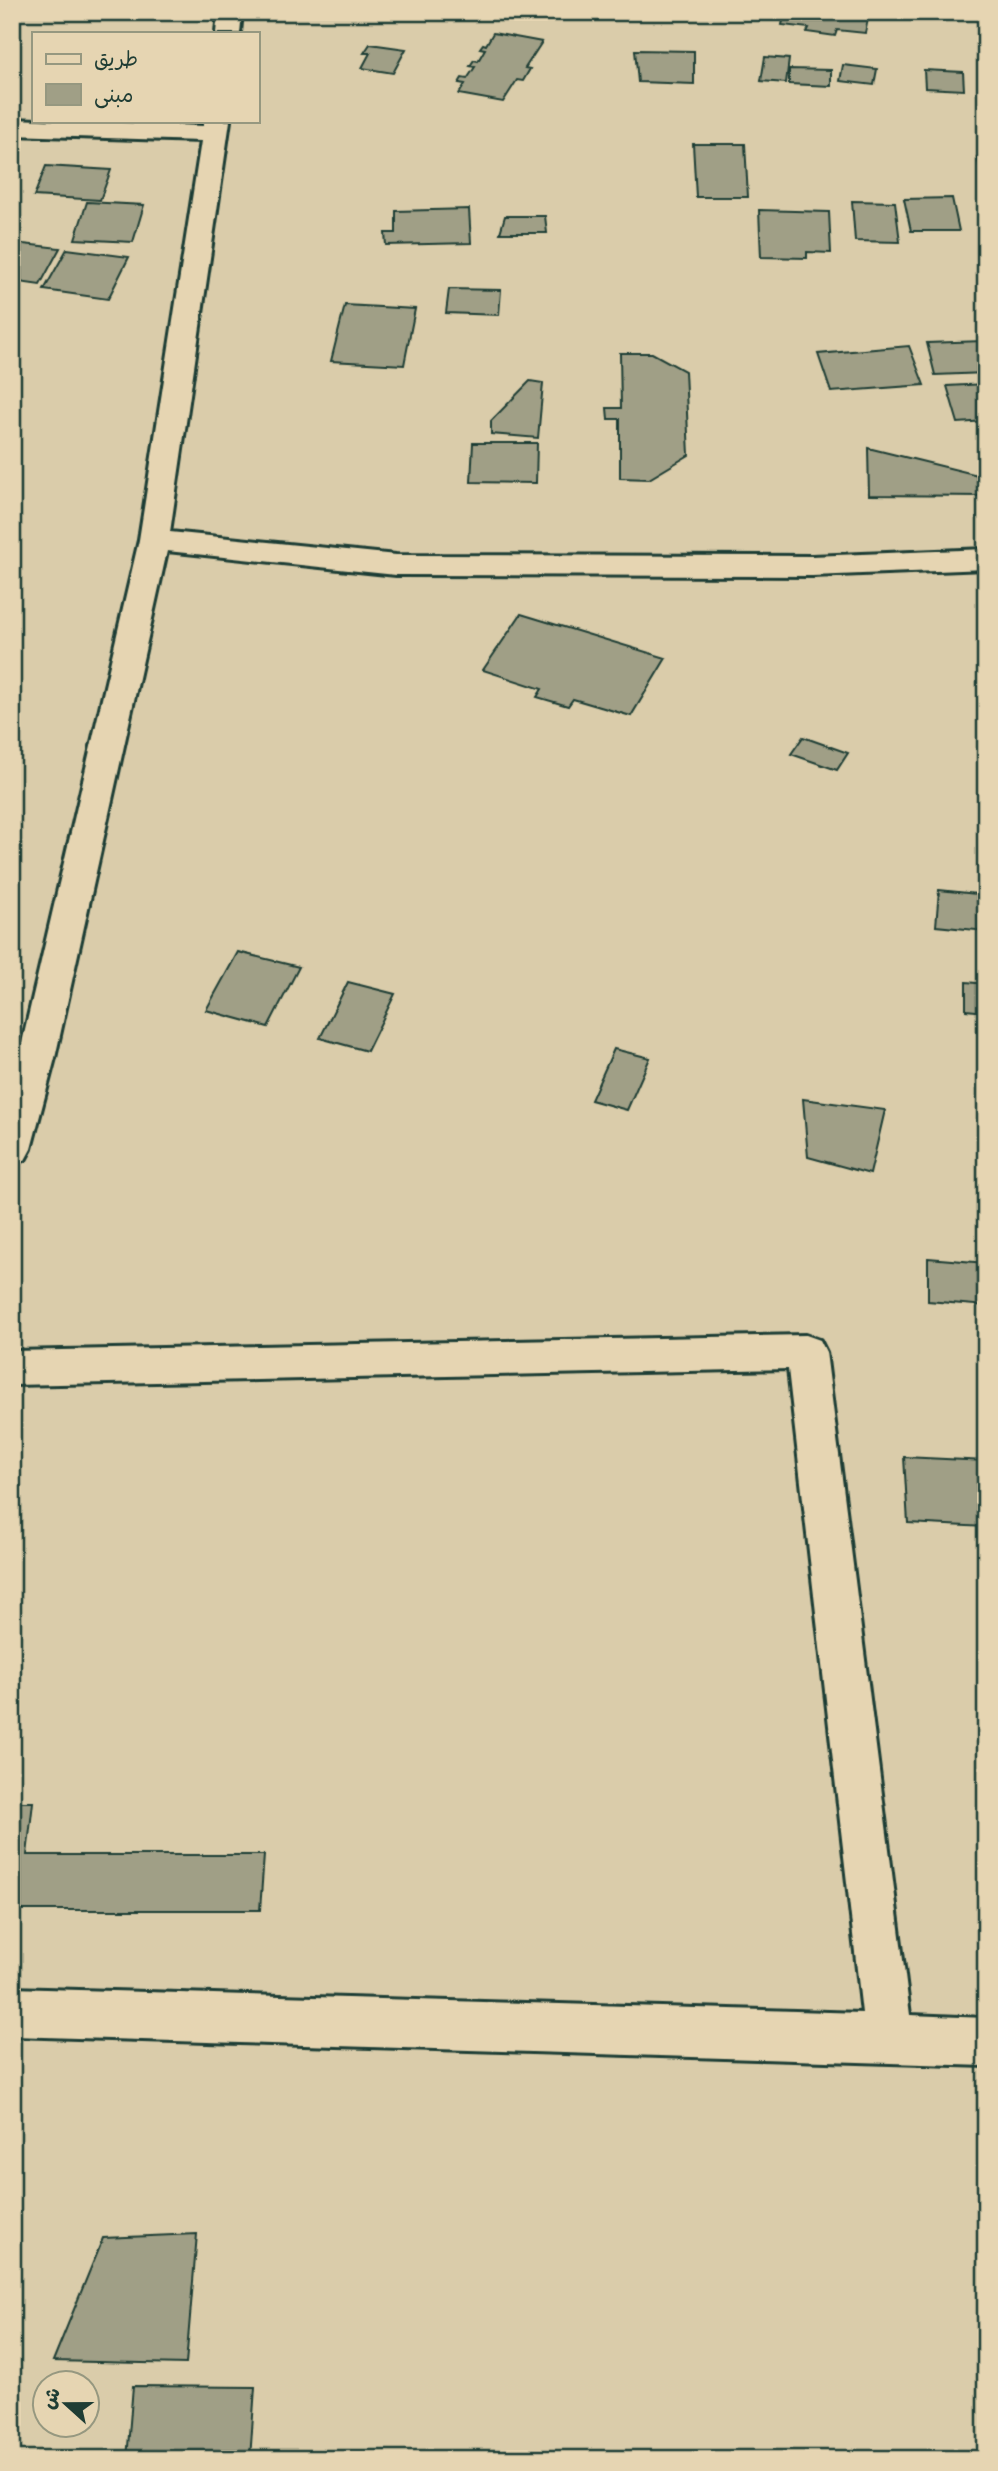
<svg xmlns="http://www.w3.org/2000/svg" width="998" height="2471" viewBox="0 0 998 2471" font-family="'Gochi Hand','Playpen Sans Arabic',sans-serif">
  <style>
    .building { fill: #a09f86; stroke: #1f3d34; stroke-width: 2 }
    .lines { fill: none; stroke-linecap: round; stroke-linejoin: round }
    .minor-casing { stroke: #1f3d34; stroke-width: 6 }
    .minor { fill: #e6d5b2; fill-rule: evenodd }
  </style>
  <rect width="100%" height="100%" fill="#daccaa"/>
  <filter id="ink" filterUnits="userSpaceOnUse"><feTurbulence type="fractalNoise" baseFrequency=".0143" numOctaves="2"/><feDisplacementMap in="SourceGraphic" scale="14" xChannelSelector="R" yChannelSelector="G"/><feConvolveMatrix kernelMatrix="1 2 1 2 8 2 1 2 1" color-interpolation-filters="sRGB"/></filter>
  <g filter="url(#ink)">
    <g class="building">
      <polygon points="785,12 877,12 876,20 868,19 865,33 837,30 835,36 807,32 809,28 782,25"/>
      <polygon points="493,33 542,42 525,68 530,69 523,81 517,80 503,102 459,94 465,84 459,83 462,78 467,79 475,67 470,66 474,60 478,61 485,49 480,48 483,44 486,45"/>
      <polygon points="370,44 406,49 393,73 362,68 370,53 364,53"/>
      <polygon points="635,50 694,51 694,84 638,82"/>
      <polygon points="765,57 789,59 786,83 761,81"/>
      <polygon points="843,65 877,69 874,85 840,81"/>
      <polygon points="789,69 831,70 831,86 789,84"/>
      <polygon points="924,70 963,72 964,90 925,88"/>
      <polygon points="693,144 745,144 748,197 696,197"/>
      <polygon points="977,157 986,157 986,190"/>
      <polygon points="46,166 111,170 100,200 34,196"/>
      <polygon points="952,198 959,231 911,231 904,199"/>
      <polygon points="852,201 895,202 900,242 855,241"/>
      <polygon points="87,202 144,205 133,242 75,239"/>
      <polygon points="469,209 471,243 386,245 385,233 396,233 396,211"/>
      <polygon points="759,210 829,212 831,253 807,252 807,258 761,257"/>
      <polygon points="505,216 545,216 547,233 500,233"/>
      <polygon points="14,243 60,248 40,285 12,281"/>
      <polygon points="67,249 129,257 108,299 44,290"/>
      <polygon points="449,289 501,290 499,315 446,313"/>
      <polygon points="345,305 415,309 404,365 331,361"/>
      <polygon points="983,341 986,373 935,375 927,343"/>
      <polygon points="909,346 924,385 831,392 818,354"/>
      <polygon points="620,353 652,353 685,371 689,455 649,479 620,478 620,419 608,419 607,408 621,408"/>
      <polygon points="530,381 543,383 538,438 491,434 491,421"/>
      <polygon points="986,384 986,421 958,423 947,386"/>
      <polygon points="473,443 537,443 536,483 471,482"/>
      <polygon points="868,448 982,476 984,496 869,495"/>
      <polygon points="521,614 666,658 631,716 573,699 568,706 537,697 542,689 483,670"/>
      <polygon points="803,737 848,753 837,770 791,754"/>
      <polygon points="939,890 986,895 986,931 936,926"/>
      <polygon points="238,952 299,967 268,1027 206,1010"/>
      <polygon points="348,982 395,994 367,1051 320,1038"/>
      <polygon points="966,982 986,984 986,1012 966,1010"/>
      <polygon points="614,1049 650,1058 627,1110 591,1100"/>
      <polygon points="803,1099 885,1110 870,1174 808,1157"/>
      <polygon points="928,1258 986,1263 986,1306 928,1301"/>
      <polygon points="904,1457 986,1461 986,1527 908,1523"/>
      <polygon points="12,1802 33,1802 27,1855 264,1855 260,1910 12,1910"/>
      <polygon points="197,2234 186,2364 53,2361 103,2238"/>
      <polygon points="133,2386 255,2387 250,2459 127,2459"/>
    </g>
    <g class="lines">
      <defs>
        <g id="minor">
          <polygon points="218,12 242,12 240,33 216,33"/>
          <polygon points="12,119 203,126 204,121 230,121 170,532 396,555 812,556 986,549 986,569 812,576 396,575 167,551 55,1058 31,1149 25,1160 12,1164 12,1081 15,1071 12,1071 12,1043 22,1043 139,540 201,141 12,135"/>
          <polygon points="806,1335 820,1340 826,1352 910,2015 986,2018 986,2066 12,2036 12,1988 862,2013 788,1369 12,1385 12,1351"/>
        </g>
      </defs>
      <use href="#minor" class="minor-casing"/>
      <use href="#minor" class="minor"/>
    </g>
  </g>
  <rect width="998" height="2471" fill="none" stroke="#e6d5b2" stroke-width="42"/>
  <rect x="21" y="21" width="956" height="2429" fill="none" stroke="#1f3d34" stroke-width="2.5" filter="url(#ink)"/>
  <rect x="32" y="32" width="228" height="91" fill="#e6d5b2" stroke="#969880" stroke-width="2"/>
  <rect x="46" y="54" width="35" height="10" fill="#e6d5b2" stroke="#969880" stroke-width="2"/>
  <text x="94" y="66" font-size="21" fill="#1f3d34">طريق</text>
  <rect x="46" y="84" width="35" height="21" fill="#a09f86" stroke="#969880" stroke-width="2"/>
  <text x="94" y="102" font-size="21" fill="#1f3d34">مبنى</text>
  <g transform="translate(66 2404) rotate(291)"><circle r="33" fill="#e6d5b2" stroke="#969880" stroke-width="2"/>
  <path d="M0-5L12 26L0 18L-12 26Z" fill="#1f3d34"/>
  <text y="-10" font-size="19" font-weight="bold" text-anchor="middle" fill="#1f3d34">ش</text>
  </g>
</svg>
